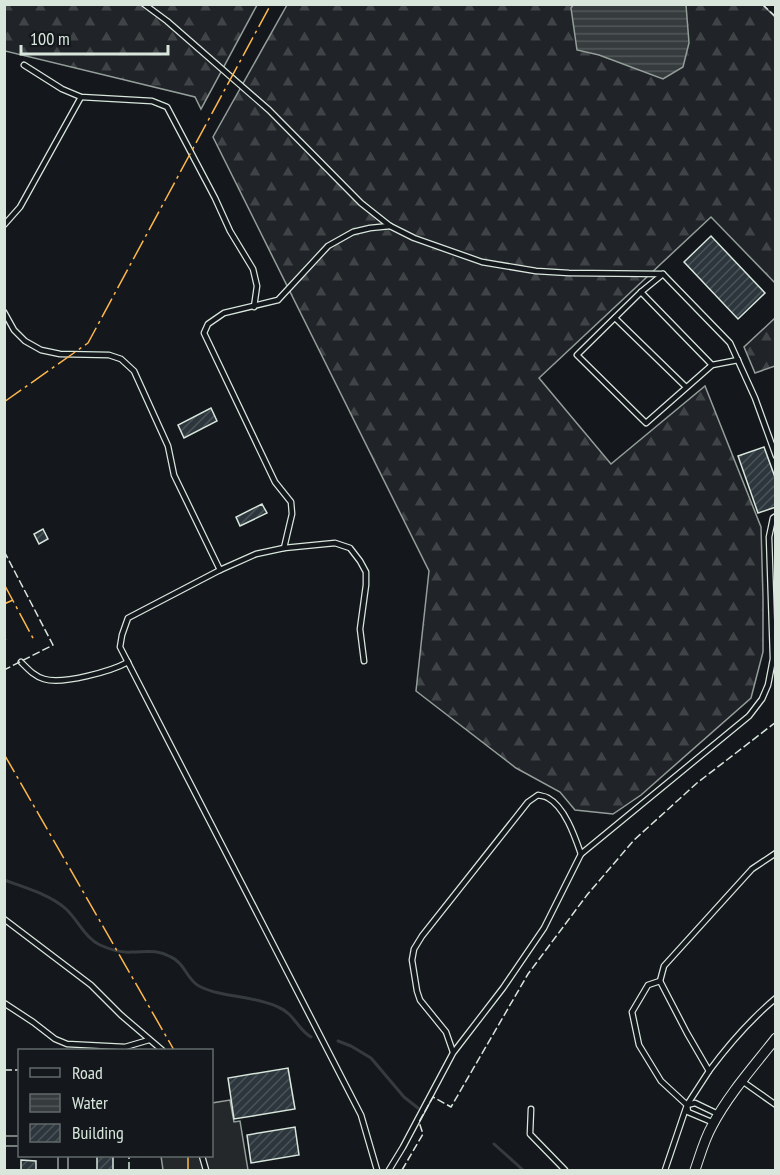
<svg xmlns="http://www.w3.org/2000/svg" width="780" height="1175" viewBox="0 0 780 1175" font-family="'PT Sans Narrow',sans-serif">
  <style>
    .forest { fill: url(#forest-firs); stroke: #939e99; stroke-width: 1.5 }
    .parking { fill: #24282b; stroke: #939e99; stroke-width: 1.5 }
    .water { fill: url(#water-rules); stroke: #939e99; stroke-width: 1.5 }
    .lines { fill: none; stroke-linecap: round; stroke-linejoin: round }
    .stream { stroke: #363b3e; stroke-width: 3 }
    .building { fill: url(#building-hatch); stroke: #d8e6dc; stroke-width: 1.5 }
    .service-casing { stroke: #d8e6dc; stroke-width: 7 }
    .minor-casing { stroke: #d8e6dc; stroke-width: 11 }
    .service { stroke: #14181c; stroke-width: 4.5 }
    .minor { stroke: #14181c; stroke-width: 9 }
    .fence { stroke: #d8e6dc; stroke-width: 1.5; stroke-dasharray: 8 3; stroke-linecap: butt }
    .power { stroke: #ffb74d; stroke-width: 1.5; stroke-dasharray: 21 4.5 3 4.5; stroke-linecap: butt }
  </style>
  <defs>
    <pattern id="forest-firs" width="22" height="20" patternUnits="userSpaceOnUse" patternTransform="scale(1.5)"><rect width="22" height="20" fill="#202428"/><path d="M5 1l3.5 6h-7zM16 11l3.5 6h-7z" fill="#404447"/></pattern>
    <pattern id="water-rules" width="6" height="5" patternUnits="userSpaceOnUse" patternTransform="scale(1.5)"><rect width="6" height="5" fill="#363b3e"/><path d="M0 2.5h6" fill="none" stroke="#525759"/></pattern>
    <pattern id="building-hatch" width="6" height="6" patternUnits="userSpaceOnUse" patternTransform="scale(1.5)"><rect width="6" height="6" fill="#2c363c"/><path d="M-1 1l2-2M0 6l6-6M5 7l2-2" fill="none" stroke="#4a5358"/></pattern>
  </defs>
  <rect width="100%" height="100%" fill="#14181c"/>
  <g class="forest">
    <polygon points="762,4 775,17 775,283 711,217 539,378 611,464 705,386 761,527 763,598 763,652 751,698 641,795 613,814 575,810 560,792 516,768 416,691 429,571 213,137 287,5"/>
    <polygon points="5,5 257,5 201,109 195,97 5,51"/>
    <polygon points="775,318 775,366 755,373 744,347"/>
  </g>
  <polygon class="parking" points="230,1100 234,1122 240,1121 248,1170 163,1170 161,1156 212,1156 212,1103"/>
  <polygon class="water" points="574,4 686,5 689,43 683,67 663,79 599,55 577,50 571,8"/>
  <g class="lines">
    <g class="stream">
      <path d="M4,880C24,887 51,895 66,909C78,920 85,938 100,945C109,949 122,953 131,952C147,952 156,949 171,957C185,963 187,980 199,986C222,998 253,995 278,1007C295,1014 297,1029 311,1037"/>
      <polyline points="338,1041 351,1046 371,1058 404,1097 418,1108"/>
      <polyline points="494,1144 523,1170"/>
    </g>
  </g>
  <g class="building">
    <polygon points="711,236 765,293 738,319 684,262"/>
    <polygon points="211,408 217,421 184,438 178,425"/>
    <polygon points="764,447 776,480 776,507 758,513 738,456"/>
    <polygon points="262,504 267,513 240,526 236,517"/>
    <polygon points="43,529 48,539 39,544 34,534"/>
    <polygon points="288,1068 295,1109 234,1119 228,1078"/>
    <polygon points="295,1127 299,1155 251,1163 247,1135"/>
    <rect x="97" y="1156" width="16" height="14"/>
    <polygon points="21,1160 36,1161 36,1170 21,1170"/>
  </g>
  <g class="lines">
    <defs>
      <g id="service">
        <polyline points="144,4 167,21 269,110 361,203 390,226 414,238 482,262 536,271 569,273 663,274 730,343 755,398 776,456"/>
        <polyline points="24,65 62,89 81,97 152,101 167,107 215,198 230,231 253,269 257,286 254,307"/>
        <polyline points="4,225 20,207 81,97"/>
        <polyline points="663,274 641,292 577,355 646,423 712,365 738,360"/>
        <polyline points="641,292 712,365"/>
        <polyline points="4,312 14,330 25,341 41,350 60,354 109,355 121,359 134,371 168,446 174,475 220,570"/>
        <polyline points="615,318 686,387"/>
        <polyline points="284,548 292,514 291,502 275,482 204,333 208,324 224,313 278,300 328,246 353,232 370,228 390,226"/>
        <polyline points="364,661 360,629 366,585 366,572 360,561 350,548 335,543 284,548 256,554 220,570 128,618 122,635 120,647 361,1115 377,1170"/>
        <path d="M21,662C28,669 34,676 44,679C62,685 112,671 128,662"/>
        <polyline points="4,919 91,985 121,1015 162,1050"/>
        <polyline points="660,981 664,966 752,869 776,853"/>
        <polyline points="4,1003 33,1022 55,1039 67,1044 125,1047 149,1040"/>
        <path d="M453,1052L446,1032L420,1000L417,991L412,960L414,949L422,936L528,802L538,795C541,796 545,796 548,798C565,807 575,837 581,854"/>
        <path d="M709,1071C729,1044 750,1020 776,998"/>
        <polyline points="742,1081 776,1105"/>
        <polyline points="687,1105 695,1103 718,1114"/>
        <polyline points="531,1109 530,1134 565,1170"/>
        <polyline points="202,1156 206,1170"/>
        <polyline points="389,1170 403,1147 453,1053 503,988 544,928 581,854 749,716 762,699 768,685 773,659 769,537 773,518 776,516"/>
        <polyline points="665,1170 687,1105 709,1071 687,1033 660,981 648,985 632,1012 639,1045 661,1081 687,1105 688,1112 714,1123"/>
      </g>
      <g id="minor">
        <polyline points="4,1141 20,1141"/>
        <polyline points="63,1170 63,1156"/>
        <path d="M695,1170C700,1156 704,1140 712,1126C728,1095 754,1066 776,1038"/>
      </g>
    </defs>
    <use href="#service" class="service-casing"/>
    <use href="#minor" class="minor-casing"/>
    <use href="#service" class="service"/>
    <use href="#minor" class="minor"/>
    <g class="fence">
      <polyline points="762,4 776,17"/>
      <polyline points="4,551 53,645 4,670"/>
      <polyline points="4,1070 20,1070"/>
      <polyline points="129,1170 129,1156"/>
      <polyline points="402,1170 423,1134 419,1122 433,1097 451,1107 528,974 587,895 634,840 697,783 776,722"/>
    </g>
    <g class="power">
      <polyline points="4,402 88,343 271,4"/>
      <polyline points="4,584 34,640"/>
      <polyline points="4,604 13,600"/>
      <polyline points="4,640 6,639"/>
      <polyline points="4,754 174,1050"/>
      <polyline points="188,1170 188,1156"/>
    </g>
  </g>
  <rect width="780" height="1175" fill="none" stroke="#d8e6dc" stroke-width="12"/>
  <rect x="18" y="1049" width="195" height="108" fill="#14181c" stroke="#626a69" stroke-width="1.5"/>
  <rect x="30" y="1068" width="30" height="9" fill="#14181c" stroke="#626a69" stroke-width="1.5"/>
  <text x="72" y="1079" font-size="18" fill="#d8e6dc">Road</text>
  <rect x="30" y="1094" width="30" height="18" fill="url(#water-rules)" stroke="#626a69" stroke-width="1.5"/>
  <text x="72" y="1109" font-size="18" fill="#d8e6dc">Water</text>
  <rect x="30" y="1124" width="30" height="18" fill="url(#building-hatch)" stroke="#626a69" stroke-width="1.5"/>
  <text x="72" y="1139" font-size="18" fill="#d8e6dc">Building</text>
  <path d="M21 45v9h147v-9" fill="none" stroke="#d8e6dc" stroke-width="3"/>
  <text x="30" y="45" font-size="18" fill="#d8e6dc" stroke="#14181c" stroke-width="4.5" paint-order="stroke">100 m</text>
</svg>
